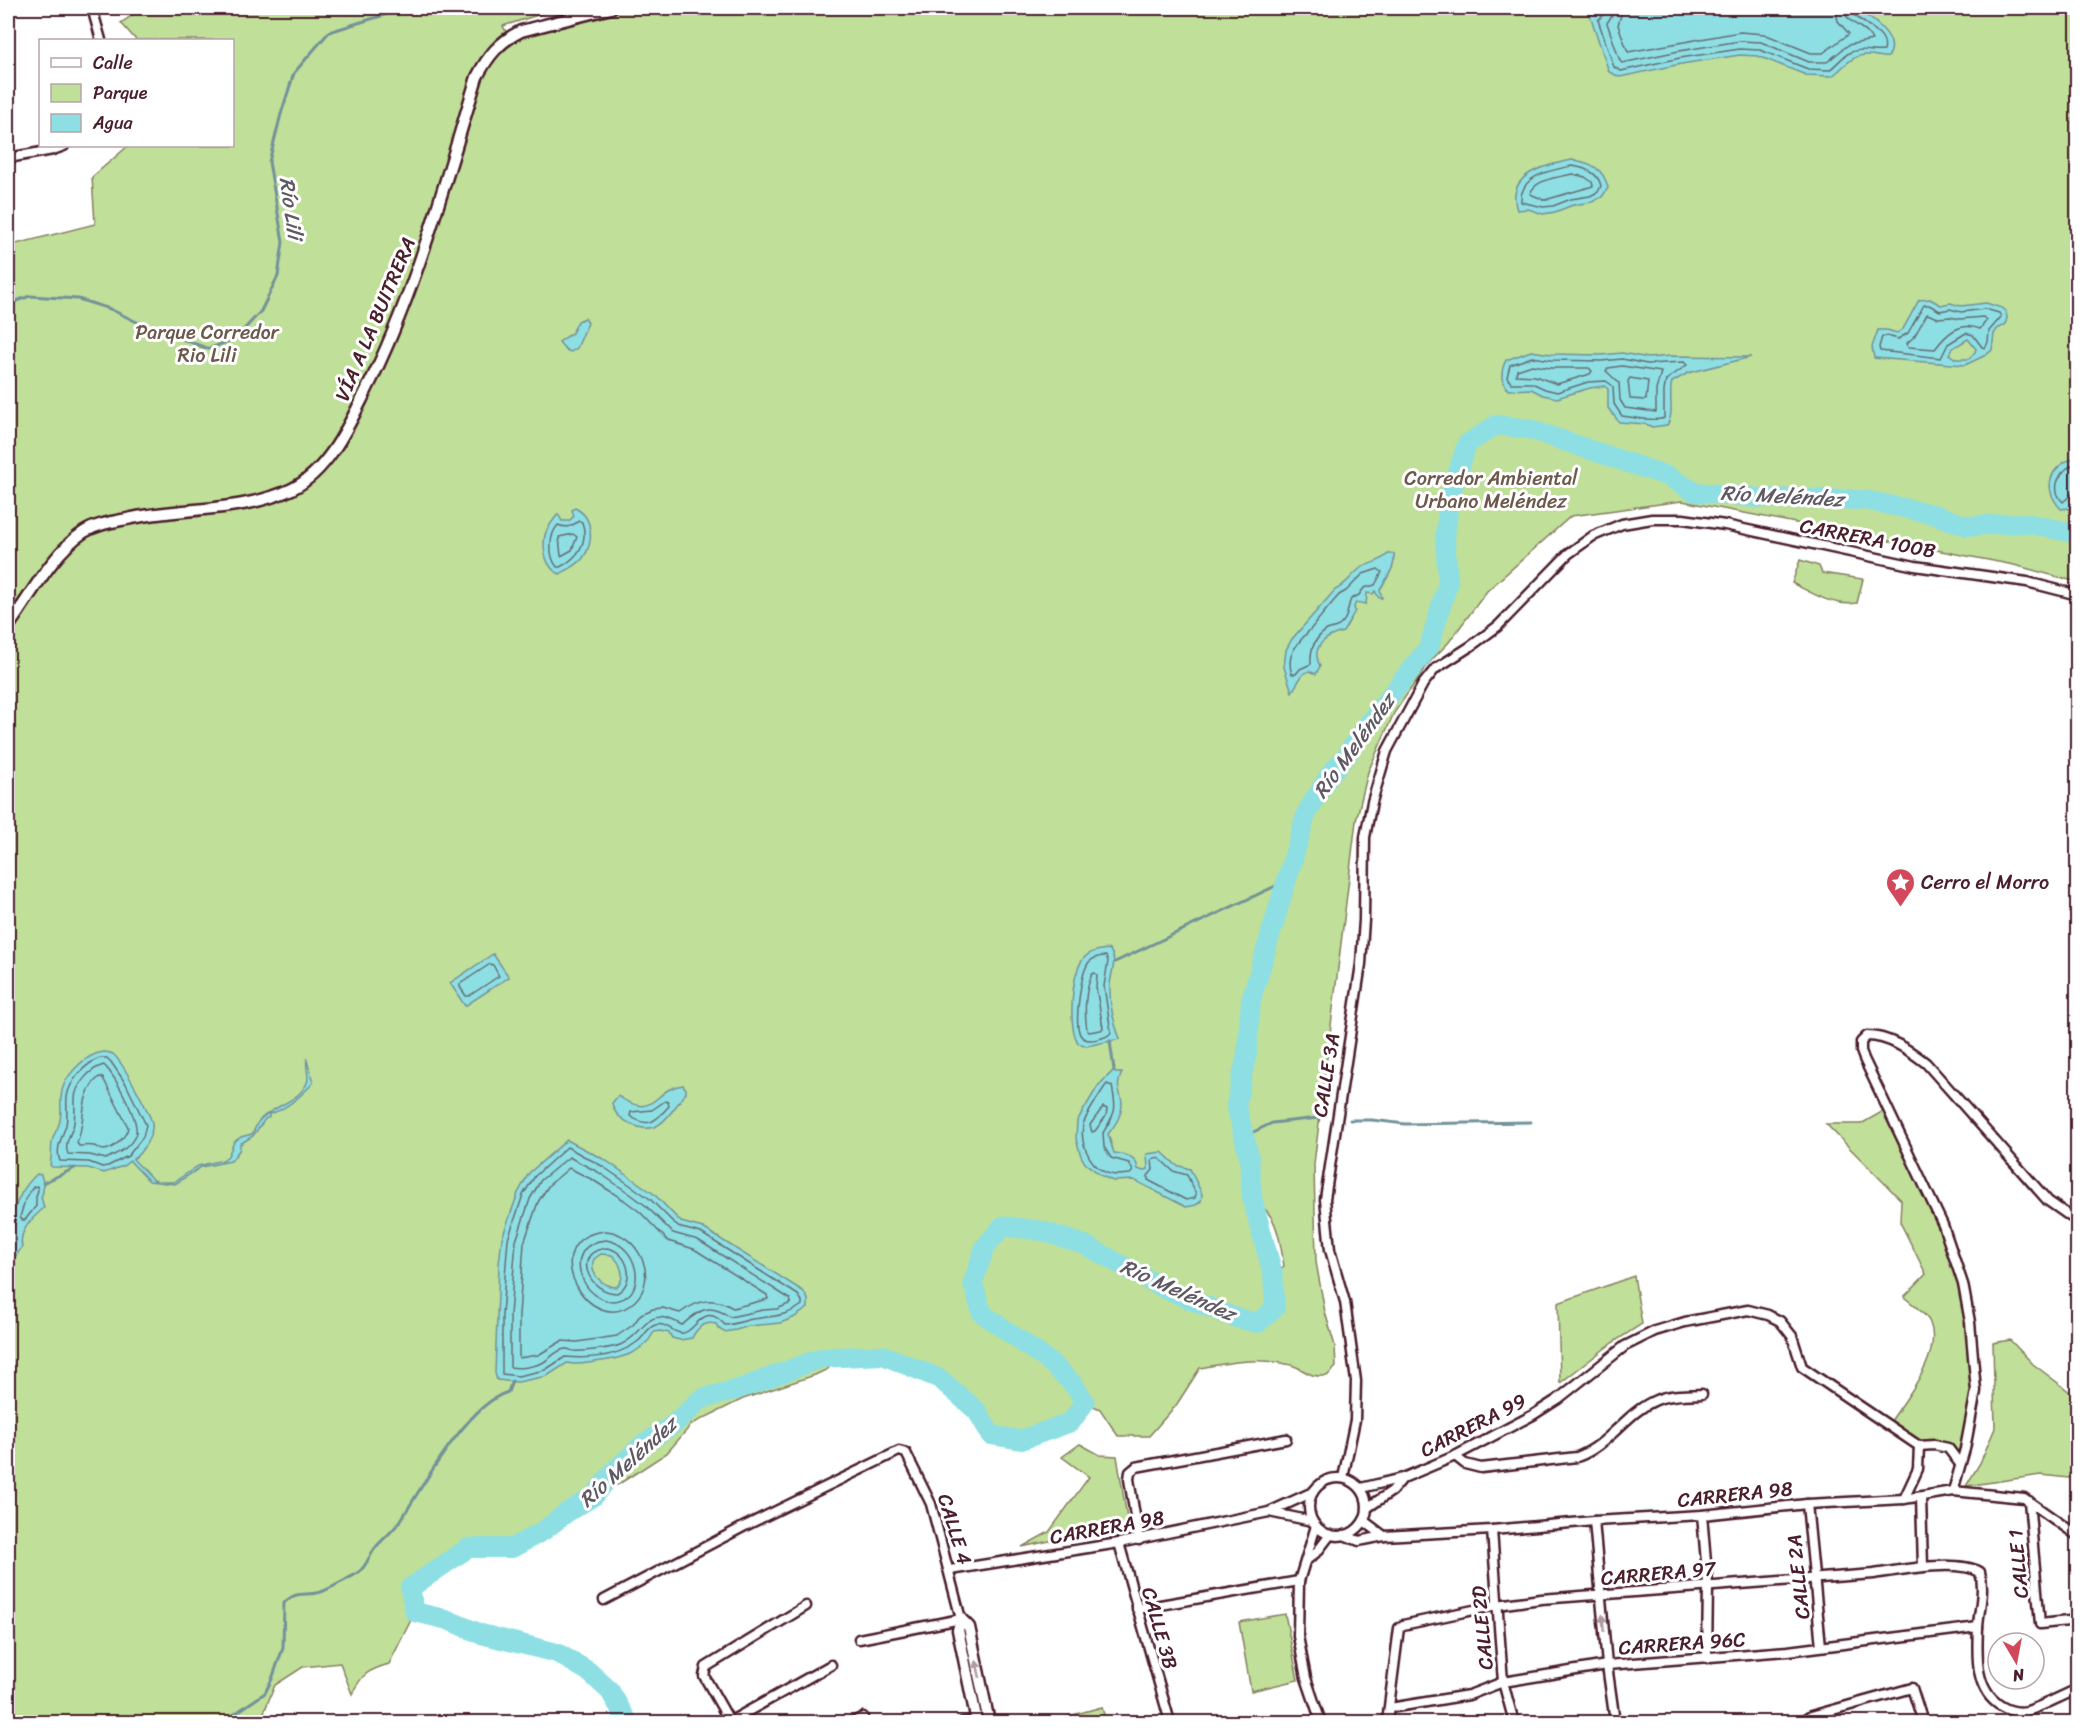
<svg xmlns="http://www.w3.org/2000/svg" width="2085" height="1730" viewBox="0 0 2085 1730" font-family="Sriracha,sans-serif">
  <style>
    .green { fill: #c0df98; stroke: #857f62; stroke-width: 1.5; fill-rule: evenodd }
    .water { fill: #8ddfe4; stroke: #72929a; stroke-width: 1.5; fill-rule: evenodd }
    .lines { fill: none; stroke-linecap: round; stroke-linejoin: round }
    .shore { stroke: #656c75; stroke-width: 1.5 }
    .stream { stroke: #72929a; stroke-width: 3 }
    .river { stroke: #8ddfe4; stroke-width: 20 }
    .minor-casing { stroke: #4a1f2b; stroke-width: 13 }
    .tertiary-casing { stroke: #4a1f2b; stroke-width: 15 }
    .minor { stroke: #fff; stroke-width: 8 }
    .tertiary { stroke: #fff; stroke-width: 10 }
    .oneway { fill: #ae9aa0 }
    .labels { text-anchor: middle; stroke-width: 6; stroke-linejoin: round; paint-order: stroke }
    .street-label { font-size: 20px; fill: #4a1f2b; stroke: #fff }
    .park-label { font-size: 20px; fill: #6d594c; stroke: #fff }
    .poi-label { font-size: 20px; fill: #4a1f2b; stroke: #fff; text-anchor: start }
    .water-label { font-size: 21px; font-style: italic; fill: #5e5962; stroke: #fff }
  </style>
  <rect width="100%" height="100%" fill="#fff"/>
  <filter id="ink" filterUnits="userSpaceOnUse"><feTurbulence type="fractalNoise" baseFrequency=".0167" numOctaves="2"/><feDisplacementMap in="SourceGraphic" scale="12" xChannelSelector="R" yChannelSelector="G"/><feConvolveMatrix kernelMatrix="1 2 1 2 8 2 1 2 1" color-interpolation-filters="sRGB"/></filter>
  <g filter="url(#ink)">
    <g class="green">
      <path d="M143,8H560L503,26L509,37L611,8H2077V534L2054,529L2077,541V582L2014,565L1682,501L1571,516L1487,591L1449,642L1428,664L1394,713L1368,772L1356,821L1314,1164L1316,1262L1325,1312L1335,1346L1336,1367L1327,1376C1305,1377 1308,1370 1291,1365C1260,1357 1231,1362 1200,1368L1177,1404L1149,1436H1118L1100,1409L1085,1402L1071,1422L1021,1440L991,1435L977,1411L940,1379L883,1355L835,1357L828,1369L815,1375L743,1399L692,1424L667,1453L619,1484L597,1492L543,1531L512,1548H468L411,1588L415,1612L389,1664C368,1670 362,1674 352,1694L340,1663L303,1667L275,1685L260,1722H8V246L95,224L92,177L128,146H232V40H136L121,23ZM1254,1202C1278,1212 1280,1242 1284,1266L1274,1273Z"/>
      <path d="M1800,560L1819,566L1822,573L1863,579L1857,603C1833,607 1814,594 1792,583Z"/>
      <path d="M1885,1110L1941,1225L1959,1280L1968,1322L1974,1391L1959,1462L1949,1448L1919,1445L1889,1424C1905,1399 1943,1355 1930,1323C1927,1314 1912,1304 1904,1297L1926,1274L1900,1222L1901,1200L1826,1124H1861Z"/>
      <polygon points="1634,1276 1642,1324 1612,1343 1560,1383 1558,1303"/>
      <polygon points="2010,1340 2033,1364 2070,1392 2077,1393 2077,1479 2041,1475 1966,1486 1980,1463 1995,1428 1993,1343"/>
      <polygon points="1080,1444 1100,1455 1117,1456 1128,1524 1022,1547 1049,1532 1089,1477 1062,1457"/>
      <polygon points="1285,1614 1298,1680 1251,1691 1239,1622"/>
      <polygon points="1102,1707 1106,1722 1047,1722"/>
    </g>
    <g class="water">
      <path d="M1608,8H1852C1866,14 1903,37 1888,57C1880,58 1876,55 1869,55C1851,54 1845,67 1832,76L1806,75L1758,56L1740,55L1681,64L1620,77L1609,72L1590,15Z"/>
      <path d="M1572,160C1591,162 1604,169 1608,188L1602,197L1592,202L1573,205L1555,212L1543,214L1528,209L1517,210C1505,173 1546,165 1572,160Z"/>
      <path d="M1930,299L1941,305L1950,303L1961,306L1986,303L2002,308L2006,311L2007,318L2005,325L1997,329L1994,334L1992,350L1986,355L1965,365L1874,358L1872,347L1878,330H1887L1897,333L1903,329L1919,300ZM1968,339L1976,349L1975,352L1969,359H1956L1949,354L1953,348Z"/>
      <polygon points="585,318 588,323 577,348 571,352 566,350 559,342 572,333 578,321"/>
      <path d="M1531,351L1551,354L1601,355L1622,353L1648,358L1670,356L1751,357L1688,373L1672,382C1668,395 1675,414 1667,425L1652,427L1646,424L1619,422L1608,408V389L1604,386L1590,388L1557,398L1543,395L1531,389L1508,390C1501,379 1500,372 1506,360Z"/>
      <path d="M2077,457V495L2070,508L2061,509C2041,487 2050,465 2077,457Z"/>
      <path d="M575,508C594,517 594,543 583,558C578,565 567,570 560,574C546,569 542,550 545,535C547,527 553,521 558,514L562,521H569L574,516L572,510Z"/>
      <path d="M1388,554H1394C1396,567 1386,579 1380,590L1382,598H1379L1375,591L1373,594L1367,593L1366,604L1356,602L1354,607L1355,611L1343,632C1326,636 1310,646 1320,666L1316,674L1309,671L1303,674L1292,692L1284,667L1286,650L1292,639L1335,590C1346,585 1352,574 1361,568C1372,561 1376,565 1388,554Z"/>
      <path d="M1109,949C1119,961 1110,973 1110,986C1109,1003 1114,1024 1120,1039L1087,1046L1078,1043C1068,1026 1071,976 1083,959C1090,951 1099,950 1109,949Z"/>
      <polygon points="493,954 509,977 465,1006 450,983"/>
      <path d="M104,1052C107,1052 109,1052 113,1054C122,1061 149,1111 152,1123C154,1134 142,1153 133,1159L152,1179L158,1182H174L198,1166L223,1160L228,1156L234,1142L241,1137L252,1134C255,1130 256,1124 259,1121C271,1106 298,1103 307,1083C310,1076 305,1067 307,1060L313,1083C301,1096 285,1110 269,1114V1117L265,1119L253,1136L240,1144V1149L231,1161L201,1167L175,1184L149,1181L130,1161L123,1166L104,1173L88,1168L52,1167L50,1165C52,1157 51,1150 52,1142C53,1134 59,1128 60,1120C62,1112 60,1104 61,1097C62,1077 85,1054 104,1052Z"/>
      <path d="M1114,1070L1115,1073H1122C1117,1083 1118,1088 1121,1097C1125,1111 1116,1124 1108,1134L1114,1153C1126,1155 1136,1155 1138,1169L1143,1171L1148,1169L1147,1154L1162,1152L1176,1165L1190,1169L1202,1194L1201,1201L1196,1205L1186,1207L1134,1180L1113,1181L1102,1176L1085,1163L1081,1156L1076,1139L1077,1121L1098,1086Z"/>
      <path d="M683,1085L686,1089V1093C670,1112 660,1139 631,1124C621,1119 614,1114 612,1103L618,1096C656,1122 653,1088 683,1085Z"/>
      <path d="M567,1140L605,1160L637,1182L654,1194L681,1222L703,1228L803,1291L808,1299V1308L793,1318L780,1323L749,1326L736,1330L724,1332L719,1329L716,1324C704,1321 697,1328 692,1338L680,1340L672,1338L669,1333L660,1331L654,1332C642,1355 618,1359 595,1362C585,1363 577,1366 567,1363L547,1376L518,1382L497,1380L495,1373L499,1264L502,1238L518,1193L529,1173ZM601,1254L612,1255C621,1263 627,1279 616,1287C603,1287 588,1273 594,1259Z"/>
      <path d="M37,1174L41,1175C44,1183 45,1190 41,1197L44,1208C32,1218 18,1231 22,1247L8,1267C7,1234 11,1197 37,1174Z"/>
    </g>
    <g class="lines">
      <g class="shore">
        <path d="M1606,8L1605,13L1598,20L1614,67L1621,71L1680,58L1740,49L1760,50L1808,69L1829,70C1837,65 1842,56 1851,52C1863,47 1874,53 1884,51C1890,28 1853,24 1851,8"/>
        <path d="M1614,8L1613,14L1607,23L1620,61L1622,63L1679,51L1740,41L1761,42L1809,62H1827L1848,45L1872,40C1866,25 1845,25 1844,8"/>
        <polyline points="1623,8 1618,25 1628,52 1740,32 1764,34 1811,53 1823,53 1849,34 1838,21 1835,8"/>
        <path d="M1572,166C1585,168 1598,172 1601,186L1598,192L1590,196L1571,199L1553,206L1543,207L1521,202C1519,175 1552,170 1572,166Z"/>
        <path d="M1573,174L1585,177L1592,182L1593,186L1545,200L1530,194C1535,179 1558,177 1573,174Z"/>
        <polygon points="1924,305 1929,305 1940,311 1950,309 1961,312 1985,309 1999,313 2001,317 1989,331 1988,342 1985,348 1982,347 1973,335 1966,333 1948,344 1941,358 1880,351 1879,347 1882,337 1887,336 1898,339 1908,333"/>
        <path d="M1927,314L1938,318L1950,317L1960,319L1983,317L1987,320L1980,329C1960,321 1947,333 1935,349L1908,347L1907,343L1914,337Z"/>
        <path d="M1532,357L1551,360L1601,361L1622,359L1647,364L1684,362L1687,365L1666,380L1664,391V418C1657,422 1632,417 1622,416L1614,404L1613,386L1606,381L1588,382L1557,392L1545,389L1532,383H1511L1507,377L1510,365Z"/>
        <polygon points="1532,365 1550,368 1589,368 1592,371 1590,374 1557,384 1535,376 1516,375 1517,370"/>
        <polygon points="1622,366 1661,372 1656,390 1656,412 1625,408 1620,400 1619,383 1606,371 1608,368"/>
        <polygon points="1630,378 1648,381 1646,400 1630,399 1628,381"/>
        <path d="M2078,463C2060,468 2049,488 2063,502L2072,494L2078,493"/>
        <path d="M579,521L582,522C589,542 578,558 560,567H557C548,556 549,535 558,525C568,529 571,526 579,521Z"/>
        <polygon points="573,534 577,537 572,550 561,556 559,537"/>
        <path d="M1378,569L1382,572L1375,585L1364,588L1359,595L1351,599C1347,607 1349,618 1340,625C1337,628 1331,628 1327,630C1314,638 1310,651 1311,664L1300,669L1296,674H1292C1284,652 1302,640 1314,625C1322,615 1330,605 1339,595L1346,591L1363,574Z"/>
        <path d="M1106,956L1108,961L1104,986L1111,1033C1106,1038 1087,1044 1081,1036C1073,1026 1081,972 1089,962C1094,957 1100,956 1106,956Z"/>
        <polygon points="490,964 493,965 499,976 469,996 466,996 460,987 460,984"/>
        <path d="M1095,973L1097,975L1096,987L1103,1028L1101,1030L1089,1032L1087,1030C1084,1012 1085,990 1092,974Z"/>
        <path d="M100,1058H107L111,1062L126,1084L146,1125L143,1137L128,1156L108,1166L102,1167L89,1162L60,1161C55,1148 62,1138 66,1125C68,1115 66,1106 67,1097C69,1081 86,1063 100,1058Z"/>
        <path d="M104,1065C115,1076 142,1123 135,1136C129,1149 117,1153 106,1159L90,1155L68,1154C63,1143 72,1134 74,1123C75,1115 75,1107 75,1099C75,1085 91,1068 104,1065Z"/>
        <path d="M99,1077L103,1078L128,1127C127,1136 114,1149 104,1150C100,1150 97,1147 94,1146C89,1145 84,1146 79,1146L77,1143C87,1118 78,1096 99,1077Z"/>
        <path d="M1107,1084L1112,1086C1117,1111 1116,1111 1103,1133L1104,1147L1111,1158L1129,1163L1133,1171L1130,1174C1126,1174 1121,1175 1116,1175C1093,1173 1079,1146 1083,1125C1084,1119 1102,1090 1107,1084Z"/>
        <path d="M665,1101L668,1102L669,1106C656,1121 649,1129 630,1116L631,1112L652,1110Z"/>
        <polygon points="1103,1107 1107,1109 1106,1116 1095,1131 1092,1132 1090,1125"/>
        <path d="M567,1147L602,1166L633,1187L650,1199L678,1227L701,1233L798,1295L802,1301V1305C785,1318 767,1316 748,1320C740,1322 733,1325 725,1325C703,1300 696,1332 683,1333C673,1335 667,1320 653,1326C647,1329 643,1338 637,1342C617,1357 588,1359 565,1357L545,1370L518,1376L502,1374V1314L508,1239L523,1195L535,1176Z"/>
        <path d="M569,1157L598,1172L629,1193L645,1205L673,1233L698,1240L790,1299L791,1303L777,1309L763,1310L730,1317C708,1302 700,1310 682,1325C644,1303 648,1333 620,1345C613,1348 582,1352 574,1351C568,1350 572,1349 565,1349C556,1350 550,1359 542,1363C533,1367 519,1369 510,1367V1315L516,1241L530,1199L541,1180Z"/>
        <polygon points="1155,1158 1160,1159 1173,1171 1187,1175 1196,1194 1195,1198 1186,1200 1148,1180 1148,1176 1153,1170 1152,1160"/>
        <path d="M569,1168L593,1180L624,1200L640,1212L668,1241L694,1249L767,1295L768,1299L733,1308C713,1296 698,1300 680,1313L663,1308L653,1309L641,1314L633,1325L617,1336L577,1342L562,1341L538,1355L519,1358V1315L524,1243L538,1202L549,1185Z"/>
        <polygon points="37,1186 38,1190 36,1197 36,1206 25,1220 22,1220 20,1217 25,1200 33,1187"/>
        <path d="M606,1231C637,1233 660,1277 635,1301C591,1344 531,1237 606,1231Z"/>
        <path d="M606,1240C638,1244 648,1293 619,1300C584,1309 557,1244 606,1240Z"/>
        <path d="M607,1248C628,1251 637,1282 617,1293C588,1293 571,1251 607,1248Z"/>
      </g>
      <g class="stream">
        <polyline points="8,304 30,296 78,299 110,309 139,323 209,349 236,338 261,311 278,276 283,242 269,162 281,114 294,73 329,32 407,8"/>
        <polyline points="1115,962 1286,881"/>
        <polyline points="1110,1041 1114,1070"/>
        <polyline points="1350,1120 1372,1120 1405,1124 1531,1122"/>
        <polyline points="1245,1136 1272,1123 1319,1118"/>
        <polyline points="43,1183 75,1168"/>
        <path d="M223,1722L265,1693L272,1679L283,1648L284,1603C298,1589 305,1597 321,1592C327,1590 358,1574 361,1570C368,1563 370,1554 376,1547C384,1538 394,1530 401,1520C423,1485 468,1404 508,1392L512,1381"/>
      </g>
      <polyline class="river" points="628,1722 610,1691 588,1671 557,1653 481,1634 448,1620 415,1612 410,1588 468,1548 512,1548 543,1531 566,1513 594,1496 615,1470 641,1446 674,1424 701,1399 742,1388 821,1358 883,1355 940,1379 977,1411 991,1435 1021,1440 1071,1422 1085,1402 1074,1385 1051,1363 982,1313 973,1283 985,1247 1003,1226 1042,1231 1085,1245 1165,1289 1233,1317 1258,1323 1275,1308 1273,1274 1252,1198 1249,1156 1236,1105 1247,1053 1251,1000 1307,812 1330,774 1347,755 1363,730 1429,647 1448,583 1445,539 1449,499 1467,444 1496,425 1529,429 1667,476 1695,492 1761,498 1864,500 1933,514 1967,526 2025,523 2078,534"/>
      <defs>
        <g id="minor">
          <polyline points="92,8 101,40"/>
          <polyline points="8,158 53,150 64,146"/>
          <polyline points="2075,1220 2074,1212 2078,1206"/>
          <path d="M1455,1456L1465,1464L1481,1468L1577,1457C1610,1445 1625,1413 1656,1400C1669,1394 1687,1395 1702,1394"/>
          <circle cx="1338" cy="1507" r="29"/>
          <polyline points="1343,1478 1355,1420 1356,1381 1345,1302 1330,1250 1325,1199 1361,964 1364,920 1365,837 1372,802 1387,751 1423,684 1435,669 1471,646 1498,626 1568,554 1593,536 1622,524 1652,519 1683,519 1725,525 1915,566 2027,582 2078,595"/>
          <polyline points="1361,1488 1403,1478 1455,1456 1533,1415 1558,1399 1625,1346 1655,1331 1685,1322 1748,1310 1768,1315 1780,1321 1792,1336 1802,1367 1919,1446 1934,1445 1948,1448 1960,1464"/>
          <path d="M1953,1491L1965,1449L1976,1391L1970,1322L1963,1284L1943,1225L1864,1059L1861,1051V1042L1867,1036C1889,1036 1909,1050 1926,1063L2048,1201L2078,1222"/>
          <polyline points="1921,1497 1923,1567"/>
          <polyline points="1904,1499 1918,1469 1919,1446"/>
          <polyline points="2029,1501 2040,1624 2078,1620"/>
          <polyline points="1807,1504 1821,1646"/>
          <polyline points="1367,1508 1392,1491 1403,1478"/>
          <polyline points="1269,1512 1312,1521"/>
          <polyline points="1702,1515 1708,1585 1707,1658"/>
          <polyline points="1364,1521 1384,1536"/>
          <polyline points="1594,1521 1607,1665 1615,1722"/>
          <polyline points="1316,1526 1299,1581 1298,1636 1306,1678 1321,1722"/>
          <polyline points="1492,1530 1503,1682 1514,1722"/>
          <polyline points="1344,1535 1359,1541 1384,1536 1492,1530 1594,1521 1702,1515 1807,1504 1904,1499 1953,1491 2024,1498 2078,1536"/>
          <polyline points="1139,1540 1129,1479 1130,1472 1136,1467 1286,1439"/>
          <polyline points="1119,1543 1170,1722"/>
          <polyline points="1307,1560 1317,1552 1330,1535"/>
          <polyline points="950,1570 1119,1543 1269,1512 1313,1492"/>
          <polyline points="604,1600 745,1526 899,1451 906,1453 931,1504 961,1619 859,1639"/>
          <polyline points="1137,1609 1299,1581"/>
          <polyline points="1390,1708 1469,1695 1503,1682 1607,1665 1788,1651 1978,1627"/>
          <polyline points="729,1722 831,1665"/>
          <polyline points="730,1722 704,1676 706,1667 806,1606"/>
          <polyline points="853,1722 863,1717"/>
          <polyline points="963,1722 981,1720"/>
          <path d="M1387,1722L1399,1628L1403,1625L1497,1605L1541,1599L1874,1574C1900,1570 1957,1559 1980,1572C1985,1590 1979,1609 1978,1627C1977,1654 1974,1690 2001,1706C2009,1711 2017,1713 2027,1711C2044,1706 2061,1696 2078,1689"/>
          <polyline points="1802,1722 1811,1716 1912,1688 1923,1722"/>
        </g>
        <g id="tertiary">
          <path d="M8,627C29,598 53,552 84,532C97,524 112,522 127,519C181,507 241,513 292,489C328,471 348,427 365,393C416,292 444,185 477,77C488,56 499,42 521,31L611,8"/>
          <polyline points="961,1619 969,1627 989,1722"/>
          <polyline points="961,1619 958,1630 977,1722"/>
        </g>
      </defs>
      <use href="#minor" class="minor-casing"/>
      <use href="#tertiary" class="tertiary-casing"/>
      <use href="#minor" class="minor"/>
      <use href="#tertiary" class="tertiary"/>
    </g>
    <defs><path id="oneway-solid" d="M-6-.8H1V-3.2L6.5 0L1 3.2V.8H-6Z" transform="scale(1.5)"/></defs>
    <g class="oneway">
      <use href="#oneway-solid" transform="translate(1603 1623) rotate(-95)"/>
      <use href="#oneway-solid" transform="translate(978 1669) rotate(-102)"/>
    </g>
  </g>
  <defs>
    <symbol id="sight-pin" viewBox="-11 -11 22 30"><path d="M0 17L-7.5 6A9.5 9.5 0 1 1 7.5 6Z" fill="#d1495b" stroke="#fff"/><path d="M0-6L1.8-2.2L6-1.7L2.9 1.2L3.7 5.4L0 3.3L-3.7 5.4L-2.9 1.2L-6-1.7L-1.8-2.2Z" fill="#fff"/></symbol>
  </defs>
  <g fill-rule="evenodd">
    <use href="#sight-pin" x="1884" y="866" width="33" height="45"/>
  </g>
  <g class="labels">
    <g class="street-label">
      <text transform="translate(375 319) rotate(-67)" y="7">VÍA A LA BUITRERA</text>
      <text transform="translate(1868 538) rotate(11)" y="7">CARRERA 100B</text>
      <text transform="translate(1326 1075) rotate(-81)" y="7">CALLE 3A</text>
      <text transform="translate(1473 1425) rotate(-27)" y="7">CARRERA 99</text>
      <text transform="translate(1735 1494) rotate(-6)" y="7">CARRERA 98</text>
      <text transform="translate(1107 1527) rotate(-10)" y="7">CARRERA 98</text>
      <text transform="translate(955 1529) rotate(73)" y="7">CALLE 4</text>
      <text transform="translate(2018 1564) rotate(-95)" y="7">CALLE 1</text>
      <text transform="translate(1658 1573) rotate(-5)" y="7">CARRERA 97</text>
      <text transform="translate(1798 1577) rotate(-96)" y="7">CALLE 2A</text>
      <text transform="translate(1160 1628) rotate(74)" y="7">CALLE 3B</text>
      <text transform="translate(1482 1628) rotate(-95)" y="7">CALLE 2D</text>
      <text transform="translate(1682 1643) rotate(-4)" y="7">CARRERA 96C</text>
    </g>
    <g class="park-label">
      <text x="207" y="339">Parque Corredor<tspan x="207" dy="23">Rio Lili</tspan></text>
      <text x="1491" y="485">Corredor Ambiental<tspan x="1491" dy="23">Urbano Meléndez</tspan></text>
    </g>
    <g class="poi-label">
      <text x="1921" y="889">Cerro el Morro</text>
    </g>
    <g class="water-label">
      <text transform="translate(291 208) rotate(82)" y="7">Río Lili</text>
      <text transform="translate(1782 496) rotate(3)" y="7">Río Meléndez</text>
      <text transform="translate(1354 746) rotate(-54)" y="7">Río Meléndez</text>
      <text transform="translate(1178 1290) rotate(24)" y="7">Río Meléndez</text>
      <text transform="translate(628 1462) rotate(-42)" y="7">Río Meléndez</text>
    </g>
  </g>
  <rect width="2085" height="1730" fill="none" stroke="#fff" stroke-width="30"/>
  <rect x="15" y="15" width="2055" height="1700" fill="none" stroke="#4a1f2b" stroke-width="2" filter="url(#ink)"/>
  <rect x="39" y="39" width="195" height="108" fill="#ffffff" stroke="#b7a5aa" stroke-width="1.5"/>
  <rect x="51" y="58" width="30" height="9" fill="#ffffff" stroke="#b7a5aa" stroke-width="1.5"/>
  <text x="93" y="69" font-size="18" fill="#4a1f2b">Calle</text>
  <rect x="51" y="84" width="30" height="18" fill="#c0df98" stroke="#b7a5aa" stroke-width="1.5"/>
  <text x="93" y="99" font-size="18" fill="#4a1f2b">Parque</text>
  <rect x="51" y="114" width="30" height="18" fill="#8ddfe4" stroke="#b7a5aa" stroke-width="1.5"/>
  <text x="93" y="129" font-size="18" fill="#4a1f2b">Agua</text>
  <g transform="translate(2016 1661) rotate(170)"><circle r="28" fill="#ffffff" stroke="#b7a5aa" stroke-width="1.5"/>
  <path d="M0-4.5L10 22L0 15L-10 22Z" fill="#d1495b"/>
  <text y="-9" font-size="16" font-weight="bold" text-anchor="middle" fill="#4a1f2b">N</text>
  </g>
</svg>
